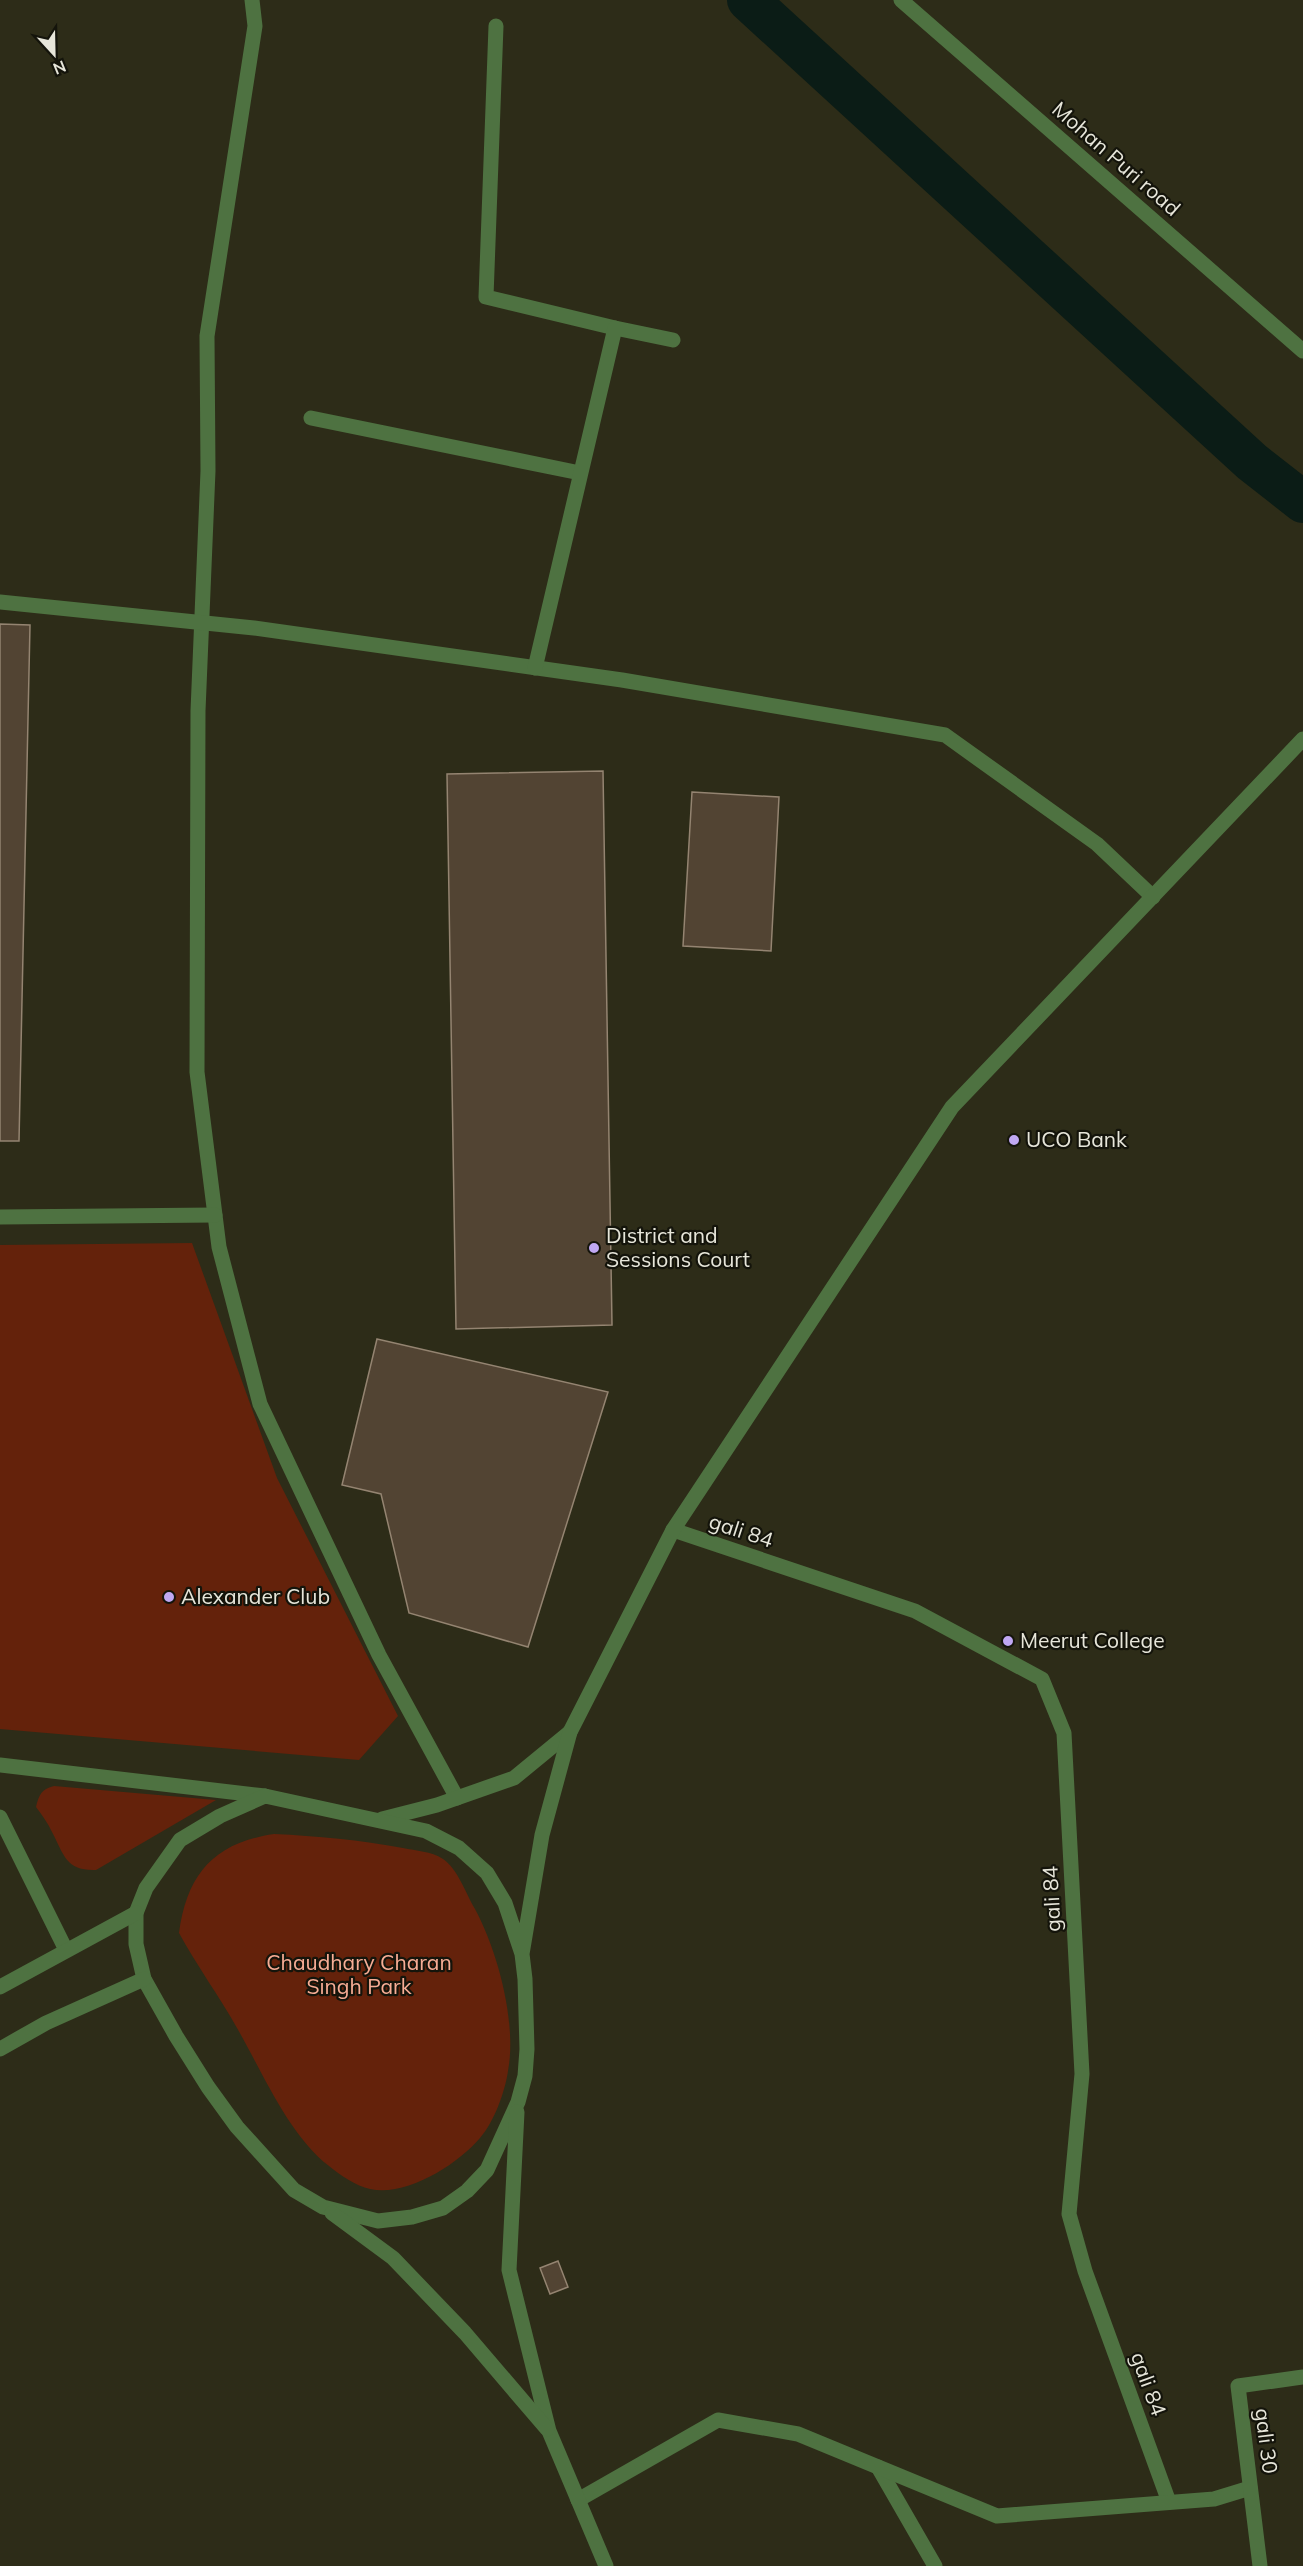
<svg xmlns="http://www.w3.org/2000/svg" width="1303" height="2566" viewBox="0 0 1303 2566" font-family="Mulish,sans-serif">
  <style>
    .green { fill: #64220b }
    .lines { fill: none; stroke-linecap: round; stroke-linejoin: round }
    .canal { stroke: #0b1c16; stroke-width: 42 }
    .building { fill: #524433; stroke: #948471; stroke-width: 1.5 }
    .service { stroke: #4e7241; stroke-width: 15 }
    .minor { stroke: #4e7241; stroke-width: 15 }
    .tertiary { stroke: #4e7241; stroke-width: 15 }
    .poi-dot { fill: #c0a8f3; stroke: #14140b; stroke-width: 2 }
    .labels { text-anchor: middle; stroke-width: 4.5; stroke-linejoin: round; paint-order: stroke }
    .street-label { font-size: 21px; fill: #e7e6da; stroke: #14140b }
    .poi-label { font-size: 21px; fill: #e7e6da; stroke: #14140b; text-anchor: start }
    .park-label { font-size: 21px; fill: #f8ad95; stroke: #14140b }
  </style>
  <rect width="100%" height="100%" fill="#2d2c18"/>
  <g class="green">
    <polygon points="192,1243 277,1478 398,1716 359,1760 0,1729 0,1245"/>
    <path d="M54,1786L216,1800L96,1870C66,1871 64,1855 52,1832C48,1823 42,1815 36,1807C39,1794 42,1789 54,1786Z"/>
    <path d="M274,1834C317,1836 360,1840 403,1848C416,1851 431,1851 443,1859C458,1869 466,1894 475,1909C498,1952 517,2023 508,2071C505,2092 494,2122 480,2138C457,2165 406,2197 370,2189C356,2186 340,2175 329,2166C288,2134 263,2073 237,2028C219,1996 197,1966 179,1933C187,1874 214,1843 274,1834Z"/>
  </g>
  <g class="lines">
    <polyline class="canal" points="748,0 1252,462 1303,502"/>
  </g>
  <g class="building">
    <polygon points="0,624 30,625 19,1141 0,1141"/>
    <polygon points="603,771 612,1325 456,1329 447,774"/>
    <polygon points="692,792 779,797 771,951 683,946"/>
    <polygon points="377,1339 608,1392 528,1647 409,1613 381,1494 342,1485"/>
    <polygon points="558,2261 568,2287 550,2294 540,2268"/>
  </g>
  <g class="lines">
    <g class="service">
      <polyline points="673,1530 915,1611 1042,1679 1064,1733 1082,2074 1069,2214 1085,2271 1169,2502"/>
      <polyline points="878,2467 935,2566"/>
      <polyline points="578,2500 718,2420 798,2434 997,2516 1214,2499 1250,2488"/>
      <polyline points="1260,2566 1238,2386 1303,2377"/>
    </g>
    <g class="minor">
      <polyline points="252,0 255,26 207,336 208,471 198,711 197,1072 219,1247 260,1404 379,1655 457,1798"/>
      <polyline points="496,26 486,297 615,328"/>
      <polyline points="311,418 580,473"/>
      <polyline points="0,602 254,628 622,680 945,735 1097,844 1153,897"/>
      <polyline points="535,668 615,328 673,340"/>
      <polyline points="0,1217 215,1215"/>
    </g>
    <g class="tertiary">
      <polyline points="901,0 1303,351"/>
      <polyline points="0,1765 265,1796"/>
      <polyline points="0,1817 66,1950"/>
      <polyline points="382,1819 437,1805 514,1778 570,1732"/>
      <polyline points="522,1954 505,1903 487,1873 459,1848 426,1831 265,1796 220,1816 180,1840 146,1888 136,1913 136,1944 144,1979 176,2036 208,2087 237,2127 294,2190 323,2207 378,2221 412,2217 443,2208 467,2191 487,2170 518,2102 525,2076 527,2049 525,1979 522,1954 542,1835 570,1732 673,1530 952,1107 1303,739"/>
      <polyline points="0,1987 136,1913"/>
      <polyline points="0,2049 46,2023 144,1979"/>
      <polyline points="517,2112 509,2270 549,2431 606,2566"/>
      <polyline points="332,2213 393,2258 465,2333 547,2429"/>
    </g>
  </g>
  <g class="poi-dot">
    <circle cx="1014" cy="1140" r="6"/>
    <circle cx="594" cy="1248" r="6"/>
    <circle cx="169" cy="1597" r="6"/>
    <circle cx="1008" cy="1641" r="6"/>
  </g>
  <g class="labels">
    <g class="street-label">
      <text transform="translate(1116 159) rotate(41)" y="7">Mohan Puri road</text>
      <text transform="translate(741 1531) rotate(18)" y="7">gali 84</text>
      <text transform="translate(1052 1899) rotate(-93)" y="7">gali 84</text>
      <text transform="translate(1148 2384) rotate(70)" y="7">gali 84</text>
      <text transform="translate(1266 2441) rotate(83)" y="7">gali 30</text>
    </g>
    <g class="poi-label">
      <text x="1026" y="1147">UCO Bank</text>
      <text x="606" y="1243">District and<tspan x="606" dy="24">Sessions Court</tspan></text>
      <text x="181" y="1604">Alexander Club</text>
      <text x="1020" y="1648">Meerut College</text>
    </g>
    <g class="park-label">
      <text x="359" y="1970">Chaudhary Charan<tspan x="359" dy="24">Singh Park</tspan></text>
    </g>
  </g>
  <g transform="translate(54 54) rotate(158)" stroke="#14140b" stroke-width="4.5" paint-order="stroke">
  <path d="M0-4.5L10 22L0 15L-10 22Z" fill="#e7e6da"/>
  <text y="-9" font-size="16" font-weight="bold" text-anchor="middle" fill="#e7e6da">N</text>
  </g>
</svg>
